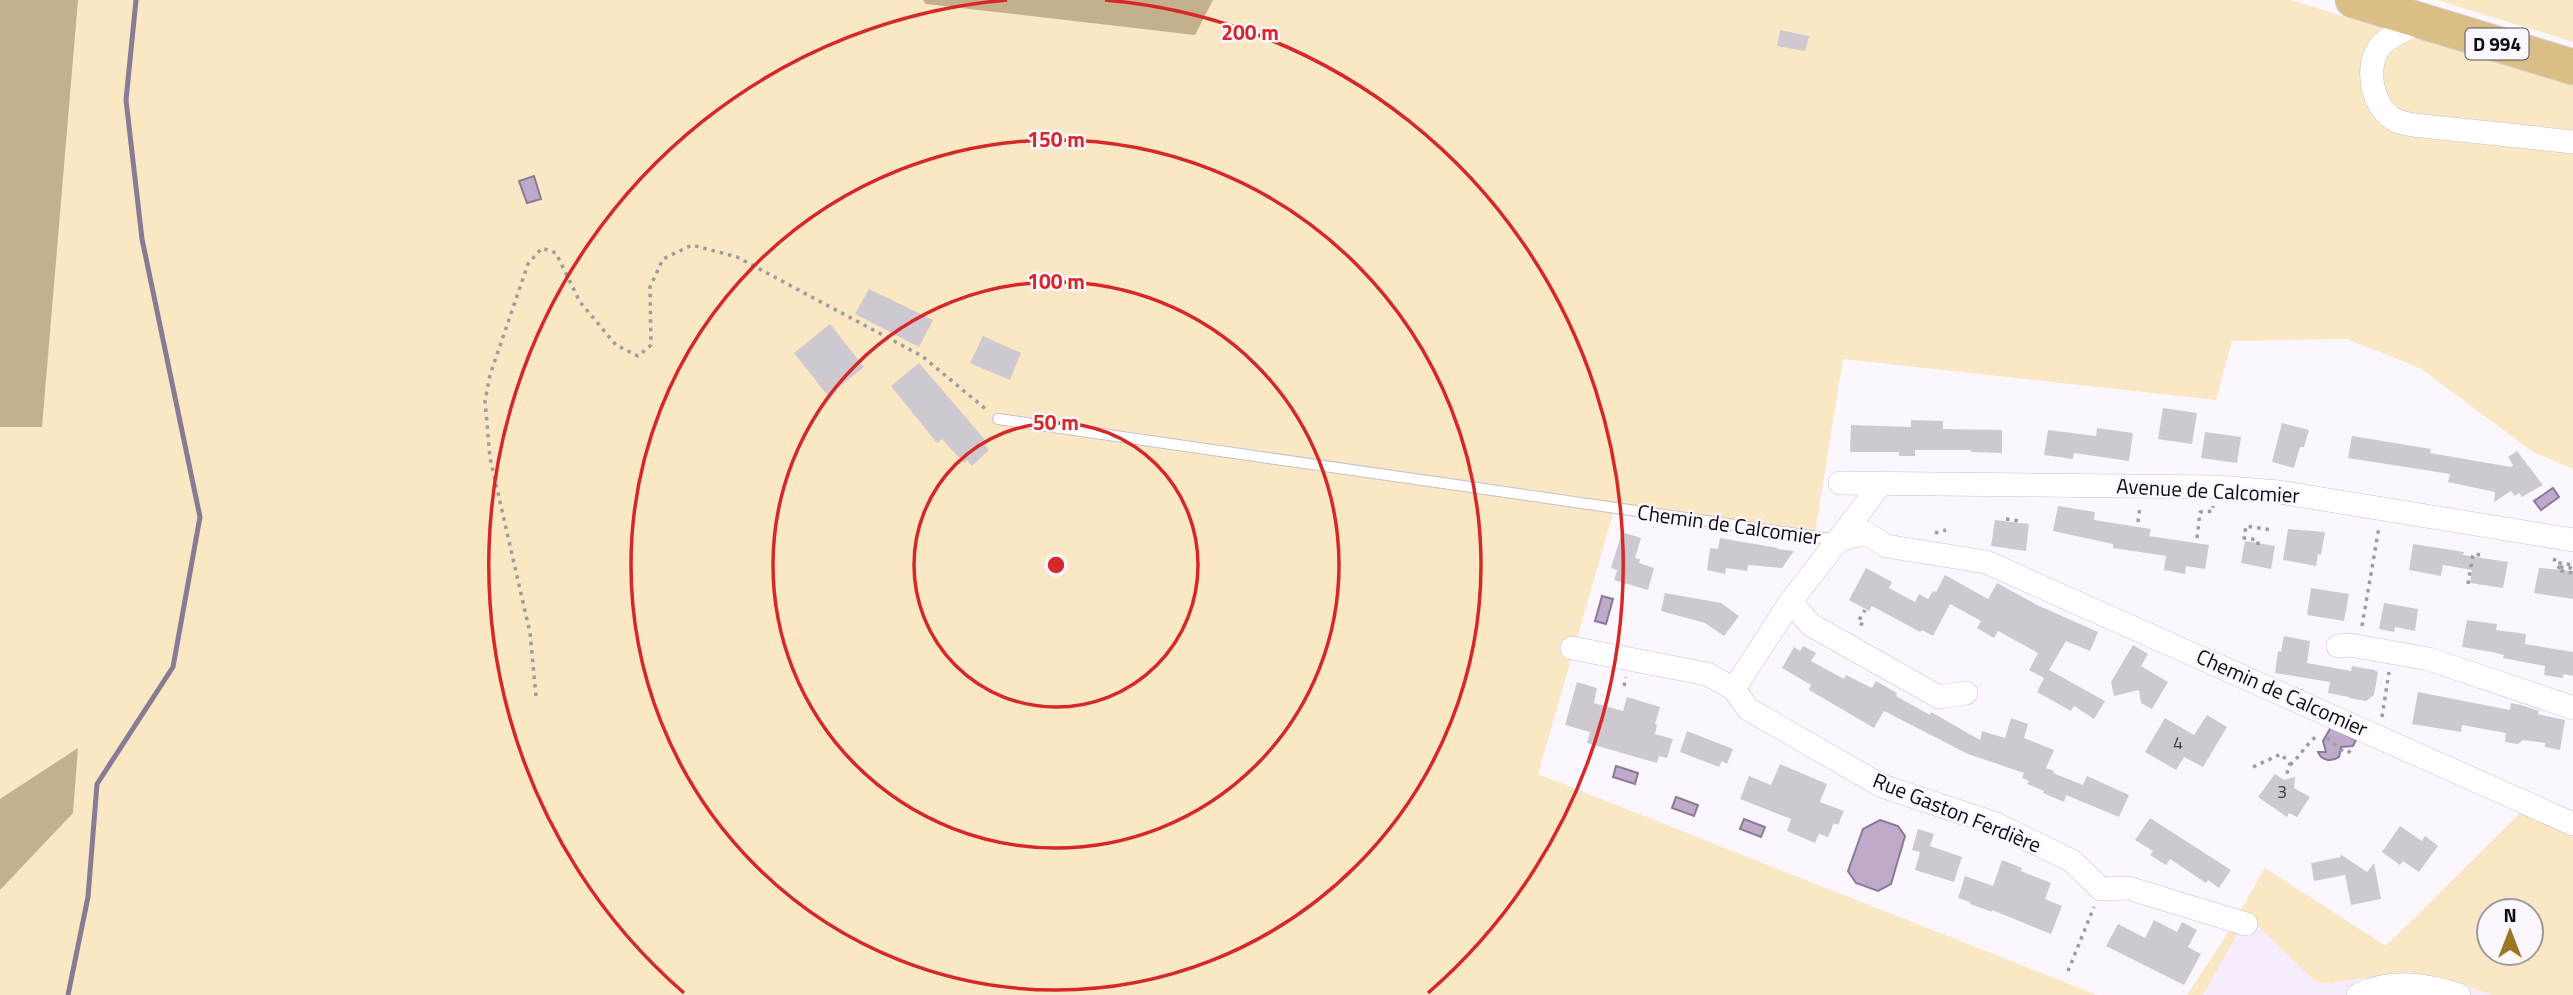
<svg xmlns="http://www.w3.org/2000/svg" width="2573" height="995" viewBox="0 0 2573 995" font-family="'Titillium Web',sans-serif">
  <style>
    .built { fill: #f6ecfb }
    .green { fill: #fae7c4; fill-rule: evenodd }
    .forest { fill: #c4b08c }
    .water { fill: #bfaacc; stroke: #8a7b94; stroke-width: 2 }
    .lines { fill: none; stroke-linecap: round; stroke-linejoin: round }
    .stream { stroke: #8a7b94; stroke-width: 5 }
    .building { fill: #cec9d1 }
    .lane-casing { stroke: #c6c1c9; stroke-width: 12 }
    .street-casing { stroke: #c6c1c9; stroke-width: 24 }
    .primary-casing { stroke: #d4d3d4; stroke-width: 37 }
    .path { stroke: #9f9ba1; stroke-width: 3.5; stroke-dasharray: 3.5 5; stroke-linecap: butt }
    .lane { stroke: #fff; stroke-width: 10 }
    .street { stroke: #fff; stroke-width: 23 }
    .primary { stroke: #dabe85; stroke-width: 35 }
    .ring { fill: none; stroke: #d62828; stroke-width: 3.5 }
    .labels { text-anchor: middle; stroke-width: 5; stroke-linejoin: round; paint-order: stroke }
    .number-label { font-size: 18px; fill: #3f3c40 }
    .shield { fill: #fcf7fe; stroke: #565357; stroke-width: 2 }
    .shield-label { font-size: 19px; font-weight: bold; fill: #0f0d10 }
    .street-label { font-size: 21px; fill: #0f0d10; stroke: #fcf7fe }
    .centre { fill: #d62828; stroke: #fcf7fe; stroke-width: 3.5 }
    .ring-label { font-size: 21px; text-anchor: middle; font-weight: bold; fill: #d62828; stroke: #fcf7fe; stroke-width: 5; stroke-linejoin: round; paint-order: stroke }
  </style>
  <rect width="100%" height="100%" fill="#fcf7fe"/>
  <polygon class="built" points="2265,868 2385,946 2427,906 2489,953 2531,953 2573,995 2187,995 2233,925"/>
  <g class="green">
    <polygon points="0,0 2291,0 2413,38 2427,35 2573,79 2573,469 2533,452 2420,368 2347,339 2232,341 2216,400 1843,359 1814,540 1613,514 1538,774 2097,995 0,995"/>
    <polygon points="2437,0 2573,0 2573,42"/>
    <path d="M2525,808L2573,830V995H2492L2460,983L2409,972L2336,982L2333,984L2315,981L2241,910L2265,868L2386,946ZM2489,911H2531V953H2489Z"/>
    <polygon points="2233,925 2239,931 2203,995 2187,995"/>
  </g>
  <g class="forest">
    <polygon points="0,0 78,0 42,427 0,427"/>
    <polygon points="923,0 1213,0 1195,35 926,4"/>
    <polygon points="78,748 73,813 0,890 0,799"/>
  </g>
  <g class="water">
    <polygon points="534,176 541,199 527,203 519,181"/>
    <polygon points="2553,488 2559,497 2541,510 2534,501"/>
    <polygon points="1602,596 1613,599 1606,624 1595,621"/>
    <path d="M2331,727L2356,740L2353,746L2341,747L2339,757C2332,762 2321,761 2318,752H2326L2323,741Z"/>
    <polygon points="1616,766 1638,773 1635,784 1613,777"/>
    <polygon points="1676,797 1698,805 1694,816 1672,808"/>
    <polygon points="1744,819 1765,827 1761,837 1740,829"/>
    <polygon points="1880,820 1898,826 1905,836 1891,884 1878,891 1856,883 1848,871 1863,829"/>
  </g>
  <g class="lines">
    <polyline class="stream" points="68,995 88,897 97,784 173,667 200,517 142,239 126,100 136,0"/>
  </g>
  <g class="building">
    <polygon points="1780,30 1809,36 1805,51 1777,46"/>
    <polygon points="869,289 933,320 919,347 855,314"/>
    <polygon points="830,324 864,367 828,396 794,353"/>
    <polygon points="983,336 1021,353 1010,380 970,363"/>
    <polygon points="919,363 987,442 984,444 989,450 972,466 967,460 964,463 942,439 937,443 891,386"/>
    <polygon points="2163,408 2197,413 2192,444 2158,439"/>
    <polygon points="1911,420 1943,421 1943,429 2002,430 2002,453 1971,452 1971,450 1915,450 1915,456 1899,456 1899,452 1850,452 1851,425 1911,427"/>
    <polygon points="2282,423 2309,430 2304,447 2300,447 2294,468 2272,462"/>
    <polygon points="2097,428 2133,433 2129,461 2074,453 2073,459 2044,455 2048,430 2096,436"/>
    <polygon points="2205,432 2241,437 2237,463 2201,458"/>
    <polygon points="2352,436 2431,449 2430,453 2511,467 2513,465 2508,457 2517,451 2543,485 2522,497 2519,493 2515,496 2511,491 2494,502 2495,492 2448,482 2450,474 2348,458"/>
    <polygon points="2058,506 2095,512 2094,520 2151,529 2149,536 2209,545 2205,569 2186,566 2185,574 2164,570 2166,556 2113,548 2113,544 2053,531"/>
    <polygon points="1995,520 2029,524 2026,551 1991,546"/>
    <polygon points="2288,529 2325,532 2321,555 2318,554 2316,566 2283,560"/>
    <polygon points="1622,532 1641,538 1635,558 1640,559 1639,563 1654,568 1648,590 1614,580 1617,570 1611,568"/>
    <polygon points="1720,538 1778,548 1778,549 1794,551 1782,568 1748,565 1747,571 1726,568 1725,574 1707,570 1710,548 1718,549"/>
    <polygon points="2245,541 2275,546 2271,569 2241,563"/>
    <polygon points="2413,544 2464,552 2463,555 2508,562 2503,588 2470,583 2472,570 2443,565 2441,576 2409,570"/>
    <polygon points="1866,568 1892,582 1889,588 1915,602 1919,594 1928,599 1933,591 1936,592 1945,575 1988,599 1997,583 2037,605 2098,632 2090,651 2066,641 2049,670 2105,701 2094,719 2074,706 2071,711 2037,692 2044,678 2029,670 2038,653 1998,631 1994,638 1977,628 1981,621 1950,604 1933,636 1922,630 1920,632 1872,606 1869,611 1849,600"/>
    <polygon points="2539,568 2573,571 2573,599 2534,593"/>
    <polygon points="2311,588 2349,594 2344,621 2307,615"/>
    <polygon points="1665,593 1721,603 1739,616 1724,636 1705,623 1661,611"/>
    <polygon points="2384,603 2418,609 2415,631 2395,627 2394,632 2379,629"/>
    <polygon points="2467,620 2497,624 2496,630 2526,634 2525,644 2573,652 2573,676 2564,674 2563,678 2544,675 2545,666 2503,658 2504,655 2492,652 2462,647"/>
    <polygon points="2284,636 2310,641 2307,663 2351,671 2352,666 2374,670 2378,672 2374,695 2366,701 2349,698 2349,697 2328,693 2330,682 2275,673 2278,651 2281,652"/>
    <polygon points="2133,645 2148,654 2141,666 2168,682 2152,709 2141,703 2139,690 2114,696 2111,682"/>
    <polygon points="1803,646 1816,653 1811,661 1844,679 1846,675 1872,688 1876,681 1897,693 1896,696 1930,715 1931,712 1980,740 1982,731 2005,738 2011,718 2028,724 2024,738 2054,750 2046,768 2054,771 2053,773 2083,785 2087,776 2129,795 2119,817 2066,795 2064,802 2043,793 2044,791 2027,784 2029,781 2022,778 2024,773 1968,754 1884,711 1874,728 1809,690 1811,685 1782,668 1794,647 1800,651"/>
    <polygon points="1577,682 1597,688 1594,703 1623,711 1627,697 1660,707 1655,724 1657,725 1655,734 1673,739 1667,758 1659,756 1657,763 1587,743 1590,732 1565,725"/>
    <polygon points="2418,692 2510,710 2511,703 2521,705 2539,711 2538,714 2565,720 2560,750 2545,747 2545,743 2523,740 2518,744 2505,742 2506,733 2462,725 2461,732 2412,724"/>
    <polygon points="2207,715 2227,727 2203,767 2184,757 2176,770 2145,752 2165,718 2194,735"/>
    <polygon points="1687,731 1733,749 1727,764 1722,761 1719,767 1680,752"/>
    <polygon points="1780,764 1827,784 1820,802 1844,811 1838,825 1834,823 1828,837 1819,834 1815,843 1787,831 1791,819 1740,799 1749,776 1771,785"/>
    <polygon points="2275,774 2284,780 2295,777 2294,788 2310,797 2297,817 2289,813 2287,817 2258,797"/>
    <polygon points="2150,818 2231,870 2219,888 2208,880 2206,883 2170,859 2166,865 2150,855 2153,851 2135,840"/>
    <polygon points="2400,826 2422,841 2425,836 2438,846 2419,872 2403,861 2400,865 2382,852"/>
    <polygon points="1918,829 1934,834 1930,846 1962,857 1954,882 1915,870 1920,852 1912,850"/>
    <polygon points="2340,854 2367,872 2374,863 2381,899 2351,905 2345,875 2314,881 2311,863 2341,857"/>
    <polygon points="2002,860 2022,868 2021,871 2051,883 2045,899 2062,906 2051,934 1992,910 1992,912 1970,904 1970,902 1958,898 1965,876 1993,886"/>
    <polygon points="2154,920 2177,932 2182,922 2197,930 2188,947 2201,954 2184,985 2106,946 2118,924 2145,938"/>
  </g>
  <g class="lines">
    <defs>
      <polyline id="lane" points="998,419 1838,540"/>
      <g id="street">
        <path d="M2421,21C2409,28 2387,36 2379,48C2364,69 2373,110 2397,121C2402,123 2409,124 2414,125L2573,142"/>
        <polyline points="1840,483 2216,487 2279,492 2573,540"/>
        <polyline points="1838,540 1866,533 1886,546 1986,562 2573,824"/>
        <polyline points="1789,604 1796,608 1811,625 1939,697 1966,693"/>
        <polyline points="2338,646 2350,645 2429,659 2573,708"/>
        <polyline points="1572,648 1707,674 1734,689 1748,709 1882,786 1996,824 2072,861 2101,889 2128,888 2246,924"/>
        <polyline points="1734,689 1789,604 1881,484"/>
        <path d="M2358,995C2391,979 2425,984 2459,995"/>
      </g>
      <polyline id="primary" points="2353,0 2573,67"/>
    </defs>
    <use href="#lane" class="lane-casing"/>
    <use href="#street" class="street-casing"/>
    <use href="#primary" class="primary-casing"/>
    <g class="path">
      <polyline points="2006,519 2020,521"/>
      <polyline points="2138,522 2140,506"/>
      <polyline points="1935,533 1946,530"/>
      <polyline points="2197,538 2200,512 2213,511 2213,506"/>
      <polyline points="2258,545 2258,540 2244,538 2246,526 2272,530"/>
      <polyline points="2555,558 2554,562 2573,565"/>
      <polyline points="2560,566 2557,570 2573,573"/>
      <polyline points="2560,567 2572,568"/>
      <polyline points="2468,584 2473,554 2482,555"/>
      <polyline points="1863,625 1858,622 1865,610"/>
      <polyline points="2362,626 2379,527"/>
      <polyline points="1624,686 1626,677"/>
      <polyline points="536,696 530,633 490,458 485,401 490,375 528,264 542,248 556,253 580,302 616,345 638,356 651,345 650,287 663,259 692,245 737,257 922,356 988,411"/>
      <polyline points="2382,717 2389,672"/>
      <polyline points="2327,738 2344,752 2349,752 2354,747"/>
      <path d="M2290,765C2301,755 2307,743 2319,734"/>
      <polyline points="2253,767 2281,754 2290,764 2286,776"/>
      <polyline points="2068,971 2094,907"/>
    </g>
    <use href="#lane" class="lane"/>
    <use href="#street" class="street"/>
    <use href="#primary" class="primary"/>
  </g>
  <g class="ring">
    <circle cx="1056" cy="565" r="142"/>
    <circle cx="1056" cy="565" r="283"/>
    <circle cx="1056" cy="565" r="425"/>
    <path d="M684 993A567 567 0 0 1 1007 0M1105 0A567 567 0 0 1 1428 993"/>
  </g>
  <g class="labels">
    <g class="number-label">
      <text x="2178" y="749">4</text>
      <text x="2282" y="798">3</text>
    </g>
    <rect class="shield" x="2465.5" y="28.5" width="63" height="31" rx="5"/>
    <g class="shield-label">
      <text x="2497" y="51">D 994</text>
    </g>
    <g class="street-label">
      <text transform="translate(2208 491) rotate(3)" y="7">Avenue de Calcomier</text>
      <text transform="translate(1729 525) rotate(8)" y="7">Chemin de Calcomier</text>
      <text transform="translate(2282 693) rotate(24)" y="7">Chemin de Calcomier</text>
      <text transform="translate(1957 813) rotate(22)" y="7">Rue Gaston Ferdière</text>
    </g>
  </g>
  <circle cx="1056" cy="565" r="10" class="centre"/>
  <g class="ring-label">
    <text x="1250" y="40">200 m</text>
    <text x="1056" y="147">150 m</text>
    <text x="1056" y="289">100 m</text>
    <text x="1056" y="430">50 m</text>
  </g>
  <g transform="translate(2510 932)"><circle r="33" fill="#fcf7fe" stroke="#9d999f" stroke-width="2"/>
  <path d="M0-5L12 26L0 18L-12 26Z" fill="#9d7623"/>
  <text y="-10" font-size="19" font-weight="bold" text-anchor="middle" fill="#0f0d10">N</text>
  </g>
</svg>
